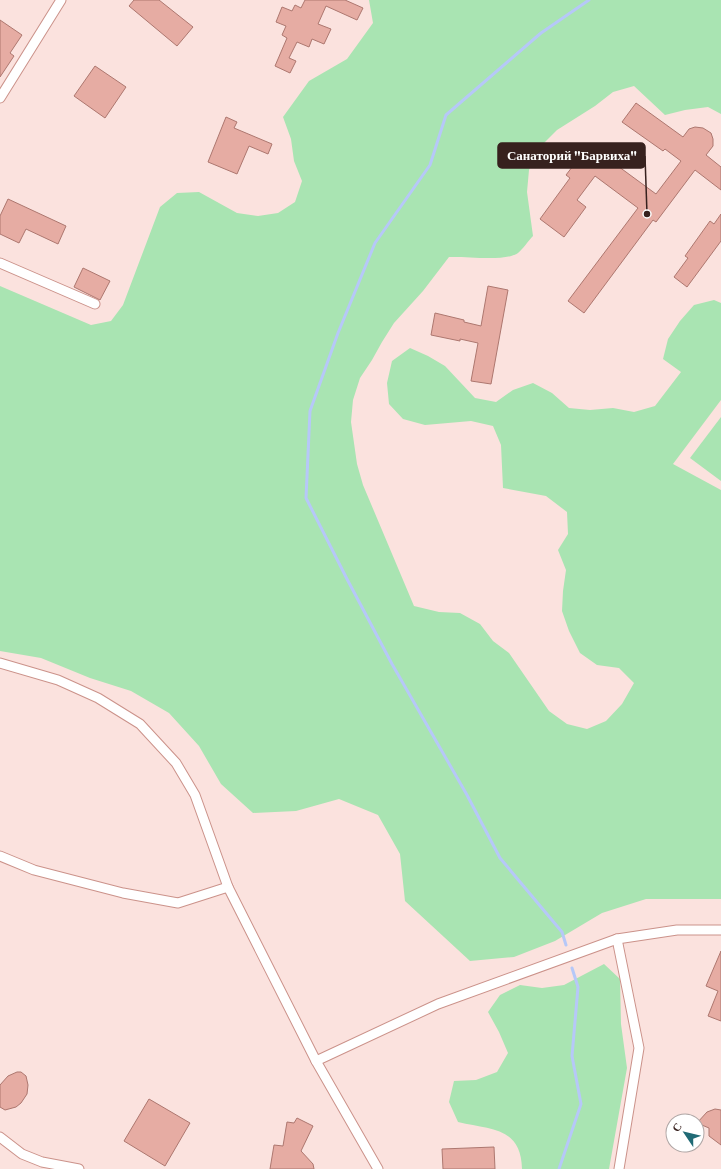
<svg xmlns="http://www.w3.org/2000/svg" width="721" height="1169" viewBox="0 0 721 1169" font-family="'Crimson Pro',serif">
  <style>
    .green { fill: #a9e4b2 }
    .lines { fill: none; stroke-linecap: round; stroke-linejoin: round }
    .stream { stroke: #b6c8f8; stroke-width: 3 }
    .building { fill: #e6aca3; stroke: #ad776f }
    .minor-casing { stroke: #cb928a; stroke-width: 11 }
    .minor { stroke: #fff; stroke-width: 9 }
    .leader { fill: none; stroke: #37211e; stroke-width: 1.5 }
    .callout-dot { fill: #37211e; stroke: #fff; stroke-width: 1.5 }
    .callout { fill: #37211e; stroke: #37211e; stroke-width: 1.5 }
    .callout-label { font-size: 13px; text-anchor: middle; font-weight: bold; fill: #fff }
  </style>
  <rect width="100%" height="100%" fill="#fbe2de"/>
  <g class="green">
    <path d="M369,0H721V114L708,107L685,110L665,115L634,86L613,92L595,106L557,130L540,147L529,170L527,192L533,236C528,241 523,249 518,253C505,262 466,256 449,257L423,291L394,323L382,342L372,360L360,378L353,400L351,422L357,464L363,485L414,606L439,612L460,613L480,624L493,641L509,653L549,711L567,724L587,729L606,721L622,704L634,683L619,668L597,665L580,653L569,631L562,611L563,591L566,570L558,550L568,534L567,512L546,496L503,488L501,445L493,426L471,421L425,425L403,419L389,404L387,383L392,361L410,348L428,356L445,366L475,398L496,402L513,390L533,383L552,393L569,408L590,410L613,408L634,412L655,406L681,372L663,359L668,339L680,321L694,305L714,300L721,303V400L673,464L721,490V899H646L602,913L555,941L514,957L470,961L405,901L400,854L378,815L339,799L296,811L253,813L221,784L199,746L169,713L131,691L90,678L41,658L0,651V286L91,325L111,321L123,305L160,207L177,193L199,192L237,213L258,216L278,213L295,202L302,181L294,161L291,139L283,117L309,81L347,59L373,23Z"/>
    <polygon points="721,417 721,481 690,458"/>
    <path d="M604,964L620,979L621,1024L627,1068L609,1169H522C521,1126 490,1130 458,1122L449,1102L454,1081L476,1080L497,1072L508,1053L499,1032L488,1012L500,995L520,985L542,988L564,985Z"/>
  </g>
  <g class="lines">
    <g class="stream">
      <polyline points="566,945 562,932 500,858 467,795 392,664 347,579 306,498 310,411 338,333 375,243 430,165 446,115 541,33 589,0"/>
      <polyline points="559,1169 581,1104 572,1056 578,987 572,968"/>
    </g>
  </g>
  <g class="building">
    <polygon points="134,0 159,0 193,27 177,46 129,6"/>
    <polygon points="305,0 345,0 363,8 357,20 326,6 318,24 331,29 324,44 312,39 309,47 297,42 289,58 296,61 290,73 275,66 287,38 282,35 286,26 276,22 282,7 292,11 295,5 301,8"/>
    <polygon points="0,20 22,35 10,53 14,56 0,77"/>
    <polygon points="95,66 126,87 105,118 74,96"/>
    <polygon points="636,103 683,137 689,129 695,127 703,128 711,133 713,139 713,146 706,155 721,167 721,190 695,170 656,222 653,220 584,313 568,301 638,208 595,176 577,200 586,207 564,237 540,219 570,178 566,175 576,162 584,167 596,150 656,194 681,161 665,149 663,151 622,122"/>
    <polygon points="226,117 237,122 234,128 272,144 268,154 249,146 237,174 208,162"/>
    <polygon points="8,199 66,226 58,244 26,229 19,243 0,234 0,216"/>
    <polygon points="721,214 721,241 687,287 674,277 688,258 685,256 710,221 714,224"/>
    <polygon points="83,268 110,281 100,300 74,287"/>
    <polygon points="488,286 508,290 491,384 471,381 478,343 460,339 460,341 431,335 435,313 464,320 464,322 481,326"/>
    <polygon points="721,951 721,1021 708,1016 718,991 706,986"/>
    <polygon points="17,1072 21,1072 26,1076 28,1085 27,1094 21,1103 16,1107 5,1110 0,1107 0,1085 8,1076"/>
    <polygon points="149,1099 190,1123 165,1166 124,1141"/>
    <polygon points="715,1109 721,1110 721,1145 709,1136 709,1128 697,1123 707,1112"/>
    <polygon points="297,1118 313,1126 301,1151 313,1164 314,1169 270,1169 274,1145 283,1146 287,1122 294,1123"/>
    <polygon points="494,1147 495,1169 443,1169 442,1149"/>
  </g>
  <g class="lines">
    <defs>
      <g id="minor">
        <polyline points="0,98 61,0"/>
        <polyline points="0,263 95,304"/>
        <polyline points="0,663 58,680 98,698 140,724 176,763 195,795 228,887 316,1061 378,1169"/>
        <polyline points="0,856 34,870 123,893 178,903 228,887"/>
        <polyline points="617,939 639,1048 619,1169"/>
        <polyline points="316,1061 438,1004 617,939 677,930 721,930"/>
        <polyline points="0,1137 22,1154 42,1162 79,1169"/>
      </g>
    </defs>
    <use href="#minor" class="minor-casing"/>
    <use href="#minor" class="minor"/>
  </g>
  <path class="leader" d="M647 214L645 156"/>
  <circle class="callout-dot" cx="647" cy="214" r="4"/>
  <rect class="callout" x="498" y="143" width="147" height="25" rx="4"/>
  <g class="callout-label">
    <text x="572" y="160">Санаторий "Барвиха"</text>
  </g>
  <g transform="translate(685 1133) rotate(305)"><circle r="19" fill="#ffffff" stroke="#afa6a5"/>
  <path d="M0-3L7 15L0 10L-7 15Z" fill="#206a75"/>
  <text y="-6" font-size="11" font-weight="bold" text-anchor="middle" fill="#37211e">С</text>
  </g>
</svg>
